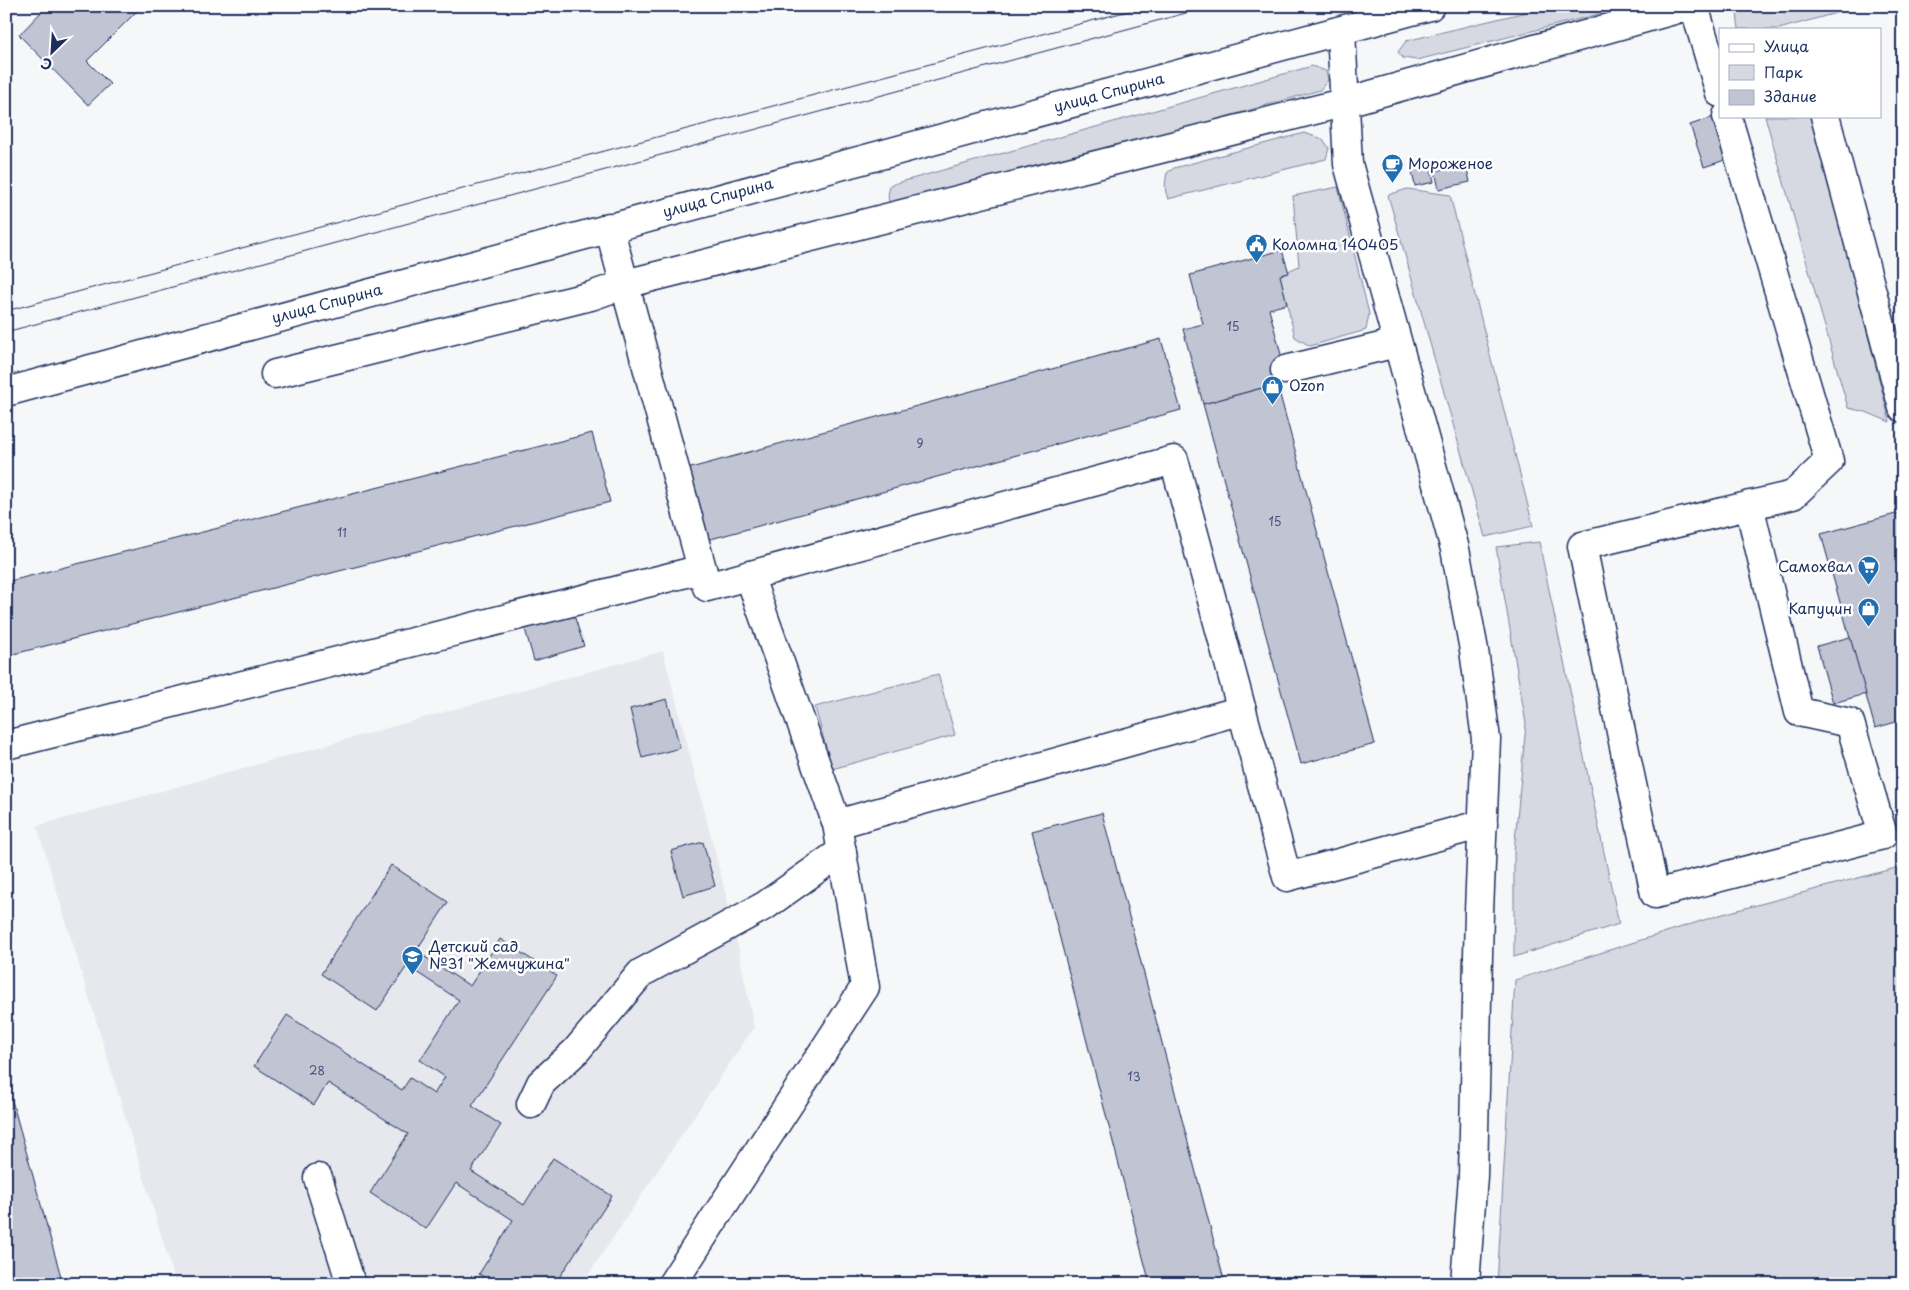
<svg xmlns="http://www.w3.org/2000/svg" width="1909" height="1290" viewBox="0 0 1909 1290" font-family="'Playpen Sans',sans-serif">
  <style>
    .built { fill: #e6e8ee }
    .green { fill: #d6d9e2; stroke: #7884a0 }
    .building { fill: #c0c4d3; stroke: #1b2f5e }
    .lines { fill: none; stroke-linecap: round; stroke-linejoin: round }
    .minor-casing { stroke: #1b2f5e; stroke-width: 31 }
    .major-casing { stroke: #1b2f5e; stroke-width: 31 }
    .minor { stroke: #fff; stroke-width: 28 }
    .major { stroke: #fff; stroke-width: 28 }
    .tram { stroke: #1b2f5e; stroke-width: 1 }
    .labels { text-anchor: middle; stroke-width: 5; stroke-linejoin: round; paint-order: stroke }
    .number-label { font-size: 12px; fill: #44547b }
    .street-label { font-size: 15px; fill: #1b2f5e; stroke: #fff }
    .poi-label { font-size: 15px; fill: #1b2f5e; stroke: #fff; text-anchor: start }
  </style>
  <rect width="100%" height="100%" fill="#f6f7f9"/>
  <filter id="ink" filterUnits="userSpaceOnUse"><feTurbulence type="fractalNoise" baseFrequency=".02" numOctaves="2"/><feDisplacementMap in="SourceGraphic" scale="10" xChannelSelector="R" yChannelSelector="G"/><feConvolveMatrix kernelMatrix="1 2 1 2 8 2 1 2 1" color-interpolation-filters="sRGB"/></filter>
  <g filter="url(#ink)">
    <polygon class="built" points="663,651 733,922 754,1027 582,1284 176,1284 37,826"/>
    <g class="green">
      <polygon points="1551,6 1631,6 1417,60 1403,58 1398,52 1406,41"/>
      <polygon points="1736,6 1861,6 1779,29 1739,29"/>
      <polygon points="1312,66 1326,71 1328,80 1320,90 905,208 890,207 888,196 890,185"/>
      <polygon points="1765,116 1812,116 1890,422 1866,412 1848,408"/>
      <path d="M1304,133L1323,139L1329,148L1326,159L1168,199C1164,189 1165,183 1167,173L1174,168Z"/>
      <polygon points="1338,187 1369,314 1366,330 1310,346 1295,337 1280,275 1299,266 1293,196"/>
      <polygon points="1407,189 1450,195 1533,526 1485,537 1388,195"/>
      <polygon points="1539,542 1619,924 1514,957 1514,851 1526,724 1496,547"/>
      <polygon points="938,674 955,735 832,769 815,707"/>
      <polygon points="1903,866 1903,1284 1497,1284 1515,980 1723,914"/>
    </g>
    <g class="building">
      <polygon points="47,6 132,6 137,11 87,61 110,84 88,105 19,35"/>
      <polygon points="1714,117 1728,159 1704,167 1690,125"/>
      <polygon points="1430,164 1434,182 1415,186 1411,167"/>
      <polygon points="1466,164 1470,182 1439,189 1435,171"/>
      <polygon points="1282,250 1289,273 1280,275 1287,304 1269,309 1288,381 1203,404 1183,329 1203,324 1190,275"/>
      <polygon points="1161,339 1181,410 700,542 680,471"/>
      <polygon points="1277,384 1375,744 1301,764 1203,404"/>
      <polygon points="592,433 610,502 6,656 6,582"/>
      <polygon points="1903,512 1903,720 1875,728 1821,534"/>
      <polygon points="574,615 584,646 534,661 525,629"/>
      <polygon points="1850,637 1866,694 1833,703 1817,646"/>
      <polygon points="667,699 680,748 642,758 630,709"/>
      <polygon points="1102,813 1225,1284 1150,1284 1032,831"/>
      <polygon points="703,842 715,886 683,896 671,851"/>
      <polygon points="391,865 448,902 416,951 470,986 500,939 557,976 472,1106 501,1125 471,1171 524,1205 553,1158 612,1196 555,1284 495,1284 479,1274 513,1220 456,1183 426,1229 370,1193 408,1134 328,1083 314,1105 254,1066 287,1015 402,1090 410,1078 434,1094 445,1077 420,1060 459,1000 407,966 377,1011 321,974"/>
      <polygon points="6,1079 63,1284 6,1284"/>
    </g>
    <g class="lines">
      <defs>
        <g id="minor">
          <polyline points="1694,6 1720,93"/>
          <polyline points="1341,31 1348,164 1455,549 1474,650 1486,739 1479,912 1473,1176 1465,1284"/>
          <polyline points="1727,116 1829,461 1793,495 1582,546 1655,894 1883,835 1850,723 1799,712 1749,505"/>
          <polyline points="1825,116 1903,408"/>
          <polyline points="609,227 707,587 1174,460 1287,877 1483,824"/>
          <polyline points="1285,370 1397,343"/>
          <polyline points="275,374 591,296 625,284 1346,102 1688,6"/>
          <polyline points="6,745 702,569"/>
          <polyline points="837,824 1242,710"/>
          <polyline points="531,1104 541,1083 576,1051 641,973 766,905 842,851"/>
          <polyline points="318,1178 351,1284"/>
          <polyline points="672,1284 865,987 837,824 749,575"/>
        </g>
        <polyline id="major" points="6,392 1430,6"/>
      </defs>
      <use href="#minor" class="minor-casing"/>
      <use href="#major" class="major-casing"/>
      <use href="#minor" class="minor"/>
      <use href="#major" class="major"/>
      <g class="tram">
        <polyline points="6,311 1147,6"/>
        <polyline points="6,332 1212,6"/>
      </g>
    </g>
  </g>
  <defs>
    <symbol id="cafe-pin" viewBox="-11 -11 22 30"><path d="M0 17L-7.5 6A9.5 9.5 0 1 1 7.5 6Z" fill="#1f6fb2" stroke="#fff"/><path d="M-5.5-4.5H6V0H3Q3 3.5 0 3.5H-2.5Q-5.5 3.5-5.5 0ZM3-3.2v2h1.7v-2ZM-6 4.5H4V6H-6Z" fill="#fff"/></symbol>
    <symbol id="civic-pin" viewBox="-11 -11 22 30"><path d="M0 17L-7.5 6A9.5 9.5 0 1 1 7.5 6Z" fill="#1f6fb2" stroke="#fff"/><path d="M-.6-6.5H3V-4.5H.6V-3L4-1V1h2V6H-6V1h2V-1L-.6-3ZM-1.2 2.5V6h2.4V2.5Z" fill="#fff"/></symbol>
    <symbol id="shop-pin" viewBox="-11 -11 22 30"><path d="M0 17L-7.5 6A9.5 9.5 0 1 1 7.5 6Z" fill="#1f6fb2" stroke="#fff"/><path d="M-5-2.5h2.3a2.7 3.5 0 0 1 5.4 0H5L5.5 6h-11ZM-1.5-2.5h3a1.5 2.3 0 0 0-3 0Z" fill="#fff"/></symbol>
    <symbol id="supermarket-pin" viewBox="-11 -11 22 30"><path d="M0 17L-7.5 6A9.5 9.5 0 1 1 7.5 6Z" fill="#1f6fb2" stroke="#fff"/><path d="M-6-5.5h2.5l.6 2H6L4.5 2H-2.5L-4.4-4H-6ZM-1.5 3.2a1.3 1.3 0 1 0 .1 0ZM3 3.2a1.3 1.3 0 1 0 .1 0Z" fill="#fff"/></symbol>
    <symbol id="school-pin" viewBox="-11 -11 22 30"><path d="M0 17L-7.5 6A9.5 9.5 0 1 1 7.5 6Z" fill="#1f6fb2" stroke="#fff"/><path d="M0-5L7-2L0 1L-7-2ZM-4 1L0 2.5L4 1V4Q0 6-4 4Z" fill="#fff"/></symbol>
  </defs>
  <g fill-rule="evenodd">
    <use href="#cafe-pin" x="1380" y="152" width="25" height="34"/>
    <use href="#civic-pin" x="1244" y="232" width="25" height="34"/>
    <use href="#shop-pin" x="1260" y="374" width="25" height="34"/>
    <use href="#supermarket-pin" x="1856" y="554" width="25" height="34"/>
    <use href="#shop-pin" x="1856" y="596" width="25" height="34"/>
    <use href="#school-pin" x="400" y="944" width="25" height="34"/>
  </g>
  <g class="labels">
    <g class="number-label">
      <text x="1233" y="331">15</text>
      <text x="920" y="448">9</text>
      <text x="1275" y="526">15</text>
      <text x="342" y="537">11</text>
      <text x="317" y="1075">28</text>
      <text x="1134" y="1081">13</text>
    </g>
    <g class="street-label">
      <text transform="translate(1109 93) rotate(-15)" y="5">улица Спирина</text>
      <text transform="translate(718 198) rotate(-15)" y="5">улица Спирина</text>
      <text transform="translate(327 304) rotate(-15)" y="5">улица Спирина</text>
    </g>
    <g class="poi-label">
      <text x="1408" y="169">Мороженое</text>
      <text x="1272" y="250">Коломна 140405</text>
      <text x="1289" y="391">Ozon</text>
      <text x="1853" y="572" text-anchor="end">Самохвал</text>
      <text x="1852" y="614" text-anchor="end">Капуцин</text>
      <text x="429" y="952">Детский сад<tspan x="429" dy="17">№31 "Жемчужина"</tspan></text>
    </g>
  </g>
  <rect width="1909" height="1290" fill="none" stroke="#fff" stroke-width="25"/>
  <rect x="12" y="12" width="1884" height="1265" fill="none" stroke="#1b2f5e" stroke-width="2" filter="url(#ink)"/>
  <rect x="1719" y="28" width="162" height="90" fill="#ffffff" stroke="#a4acbf"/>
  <rect x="1729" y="44" width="25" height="8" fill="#ffffff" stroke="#a4acbf"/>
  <text x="1764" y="52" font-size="15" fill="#1b2f5e">Улица</text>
  <rect x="1729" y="65" width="25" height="15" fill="#d6d9e2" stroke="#a4acbf"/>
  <text x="1764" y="78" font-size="15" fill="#1b2f5e">Парк</text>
  <rect x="1729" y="90" width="25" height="15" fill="#c0c4d3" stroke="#a4acbf"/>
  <text x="1764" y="102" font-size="15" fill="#1b2f5e">Здание</text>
  <g transform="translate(52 52) rotate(205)" stroke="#ffffff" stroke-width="4" paint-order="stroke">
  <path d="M0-4L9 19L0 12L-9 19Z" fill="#1b2f5e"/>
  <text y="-8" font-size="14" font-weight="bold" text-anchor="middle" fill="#1b2f5e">С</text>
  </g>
</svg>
